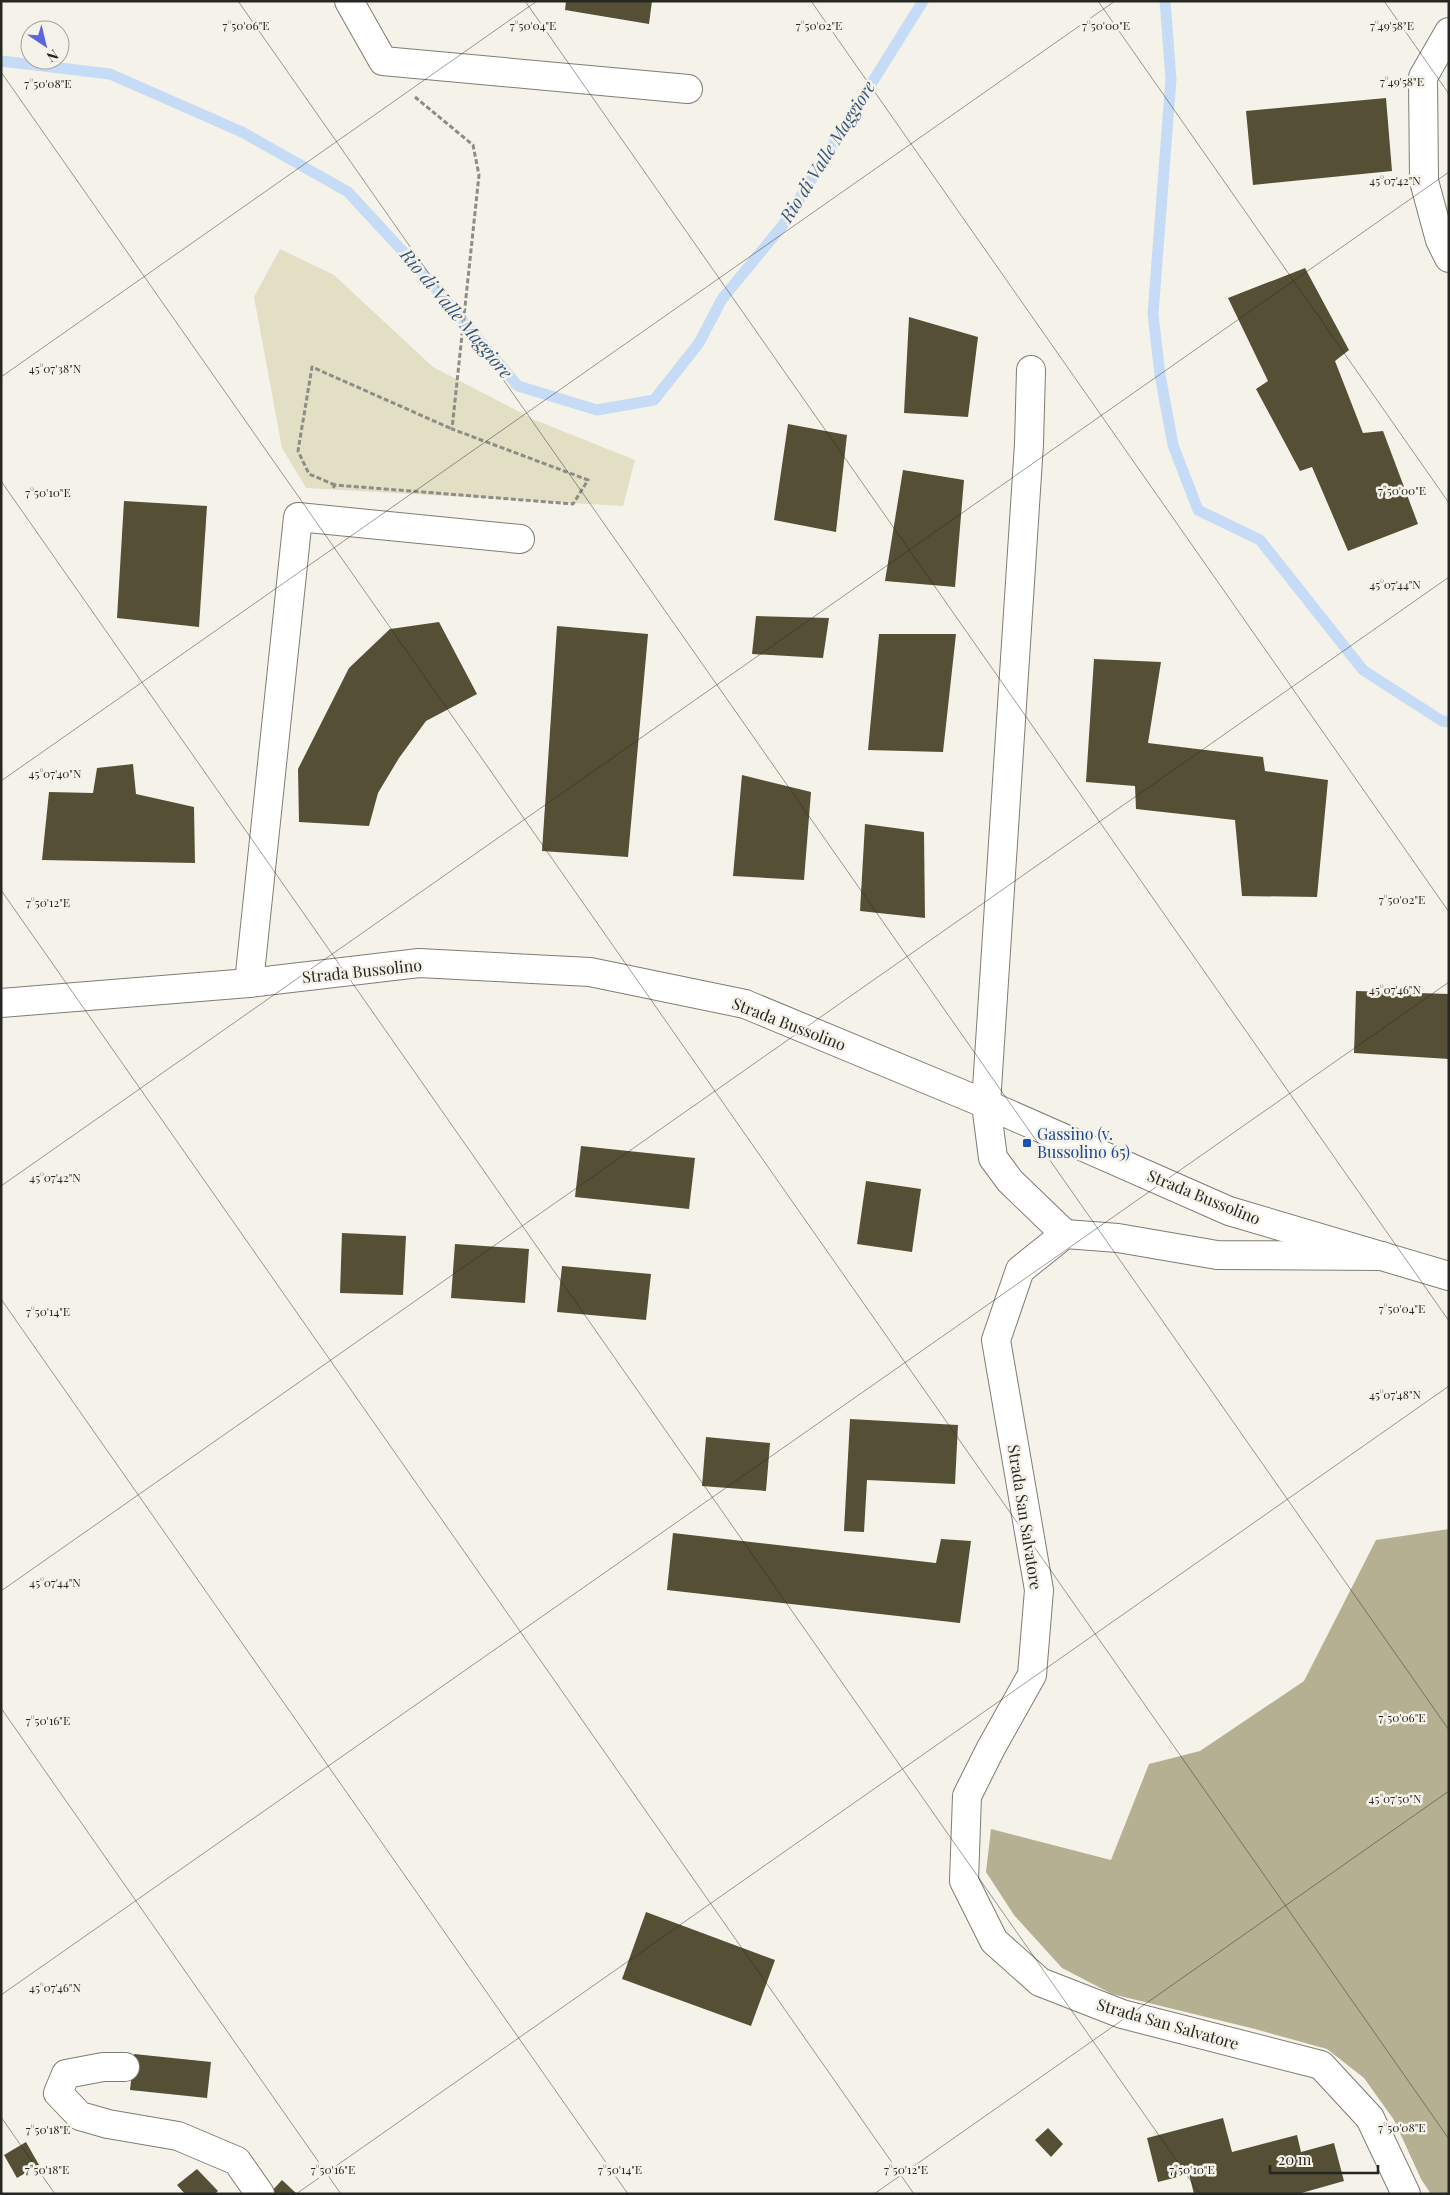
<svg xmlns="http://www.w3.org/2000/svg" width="1450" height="2195" viewBox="0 0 1450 2195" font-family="'Playfair Display',serif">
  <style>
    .green { fill: #e3dfc5 }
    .forest { fill: #b5b091 }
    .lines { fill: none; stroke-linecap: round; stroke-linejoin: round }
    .stream { stroke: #c6dbf5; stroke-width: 11 }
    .building { fill: #555035 }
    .minor-casing { stroke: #7e7d73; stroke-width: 30 }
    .path { stroke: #8d8c85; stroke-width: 3; stroke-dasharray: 5 2.5; stroke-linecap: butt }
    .minor { stroke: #fff; stroke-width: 28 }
    .ticks { fill: none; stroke: #262622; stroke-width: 1; stroke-opacity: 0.45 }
    .transit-dot { fill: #1a4fb4; stroke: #f5f3e9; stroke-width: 2 }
    .labels { text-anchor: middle; stroke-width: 5; stroke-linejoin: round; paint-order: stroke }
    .street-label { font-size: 16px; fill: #262622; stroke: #f5f3e9 }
    .transit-label { font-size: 16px; fill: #164399; stroke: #f5f3e9; text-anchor: start }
    .water-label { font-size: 18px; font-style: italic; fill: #36567c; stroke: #f5f3e9 }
    .ticks-label { font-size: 12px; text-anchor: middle; fill: #262622; stroke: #f5f3e9; stroke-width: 5; stroke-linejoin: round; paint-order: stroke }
  </style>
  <rect width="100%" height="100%" fill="#f5f3e9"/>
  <polygon class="green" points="280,249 334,275 433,367 535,420 635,460 623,506 306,488 282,448 254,297"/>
  <polygon class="forest" points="1449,1529 1449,2194 1431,2194 1421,2179 1394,2120 1364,2078 1327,2049 1255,2029 1112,1994 1062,1968 1014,1915 986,1872 991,1829 1111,1860 1149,1764 1200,1751 1304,1681 1376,1540"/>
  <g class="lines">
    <g class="stream">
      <polyline points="1165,1 1171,79 1153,314 1160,375 1173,445 1198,510 1260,540 1363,670 1442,721 1449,722"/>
      <polyline points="1,61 110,74 242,132 348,192 421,271 518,386 597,410 654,400 699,343 722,299 783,225 923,1"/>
    </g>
  </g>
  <g class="building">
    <polygon points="566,1 652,1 649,24 565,10"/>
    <polygon points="1386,98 1392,171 1253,185 1246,111"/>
    <polygon points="1305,268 1349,350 1335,361 1363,433 1383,431 1418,524 1348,551 1312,467 1300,471 1256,389 1268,381 1228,298"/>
    <polygon points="909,317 978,337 968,417 904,413"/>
    <polygon points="788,424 847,435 836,532 774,520"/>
    <polygon points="903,470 964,480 955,587 885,581"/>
    <polygon points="124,501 207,506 199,627 117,618"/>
    <polygon points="756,616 829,618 823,658 752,654"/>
    <polygon points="439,622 477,694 426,721 399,758 378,793 369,826 299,822 298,769 349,668 390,629"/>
    <polygon points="557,626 648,634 628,857 542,851"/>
    <polygon points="879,634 956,634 943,752 868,750"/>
    <polygon points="1094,659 1161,662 1148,743 1263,757 1265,771 1328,780 1317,897 1242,896 1235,820 1136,809 1135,786 1086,782"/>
    <polygon points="133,764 136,794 194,807 195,863 42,860 49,792 93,793 97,768"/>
    <polygon points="742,775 811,792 804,880 733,876"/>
    <polygon points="865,824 924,832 925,918 860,911"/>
    <polygon points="1356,991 1449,994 1449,1059 1354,1053"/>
    <polygon points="581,1146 695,1158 689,1209 575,1197"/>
    <polygon points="866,1181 921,1189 912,1252 857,1244"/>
    <polygon points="342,1233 406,1236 403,1295 340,1293"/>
    <polygon points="455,1244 529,1249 525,1303 451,1298"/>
    <polygon points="562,1266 651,1274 646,1320 557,1312"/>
    <polygon points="850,1419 958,1425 955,1484 867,1480 864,1532 844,1531"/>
    <polygon points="706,1437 770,1443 766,1491 702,1486"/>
    <polygon points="673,1533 936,1563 941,1539 971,1541 960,1623 667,1590"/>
    <polygon points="646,1912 775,1960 751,2026 622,1979"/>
    <polygon points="134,2054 211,2062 207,2098 130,2090"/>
    <polygon points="1223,2118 1232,2152 1297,2135 1301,2152 1334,2143 1344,2181 1298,2194 1194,2194 1189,2174 1158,2182 1147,2138"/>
    <polygon points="1048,2128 1063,2144 1051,2157 1035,2140"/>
    <polygon points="26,2142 39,2165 17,2178 4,2155"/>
    <polygon points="197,2169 218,2191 215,2194 185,2194 177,2185"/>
    <polygon points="282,2180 297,2194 269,2194"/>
  </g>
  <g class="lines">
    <defs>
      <g id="minor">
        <polyline points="349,1 383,61 688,89"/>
        <polyline points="1449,32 1423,77 1424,181 1440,240 1449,258"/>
        <polyline points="1031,370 1029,444 986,1104 993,1158 1010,1181 1065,1234"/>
        <polyline points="249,983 298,517 520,539"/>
        <polyline points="1,1003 249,983 419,963 590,972 745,1004 986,1104 1229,1211 1449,1276"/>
        <polyline points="1382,1256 1217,1255 1118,1238 1065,1234 1020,1270 996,1340 1039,1590 1032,1675 991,1748 967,1796 964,1881 994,1941 1040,1982 1122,2014 1321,2065 1370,2118 1406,2194"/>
        <polyline points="125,2067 103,2067 66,2074 58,2093 80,2116 108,2124 178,2136 237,2161 260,2194"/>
      </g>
    </defs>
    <use href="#minor" class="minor-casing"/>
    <g class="path">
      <polyline points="335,485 309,474 298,451 312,367 452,429"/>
      <polyline points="333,488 335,485 573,504 588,480 452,429 479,175 473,145 415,97"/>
    </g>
    <use href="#minor" class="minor"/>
  </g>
  <path class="ticks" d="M238,1L1449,1730M525,1L1449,1321M811,1L1449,912M1098,1L1449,503M1384,1L1449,94M1,72L1449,2139M1,377L537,1M1,481L1200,2194M1,781L1115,1M1,890L914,2194M1,1186L1449,172M1,1299L628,2194M1,1591L1449,577M1,1708L341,2194M1,1995L1449,982M1,2117L55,2194M296,2194L1449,1386M874,2194L1449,1791"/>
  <rect class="transit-dot" x="1022" y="1138" width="10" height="10" rx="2.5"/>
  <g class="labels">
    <g class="street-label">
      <text transform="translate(362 971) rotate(-6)" y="6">Strada Bussolino</text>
      <text transform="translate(789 1024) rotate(21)" y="6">Strada Bussolino</text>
      <text transform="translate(1204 1197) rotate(22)" y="6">Strada Bussolino</text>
      <text transform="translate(1025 1517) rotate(81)" y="6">Strada San Salvatore</text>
      <text transform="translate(1168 2024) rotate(16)" y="6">Strada San Salvatore</text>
    </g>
    <g class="transit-label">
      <text x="1037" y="1140">Gassino (v.<tspan x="1037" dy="18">Bussolino 65)</tspan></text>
    </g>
    <g class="water-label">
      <text transform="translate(828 152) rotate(-58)" y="6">Rio di Valle Maggiore</text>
      <text transform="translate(456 314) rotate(50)" y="6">Rio di Valle Maggiore</text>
    </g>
  </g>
  <g class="ticks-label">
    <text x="246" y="30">7°50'06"E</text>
    <text x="819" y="30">7°50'02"E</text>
    <text x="1106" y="30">7°50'00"E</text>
    <text x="1392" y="30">7°49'58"E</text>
    <text x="533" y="30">7°50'04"E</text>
    <text x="1402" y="86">7°49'58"E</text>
    <text x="48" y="88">7°50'08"E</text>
    <text x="1395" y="185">45°07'42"N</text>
    <text x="55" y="373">45°07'38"N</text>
    <text x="1402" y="495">7°50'00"E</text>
    <text x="48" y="497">7°50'10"E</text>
    <text x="1395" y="589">45°07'44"N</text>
    <text x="55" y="778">45°07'40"N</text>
    <text x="1402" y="904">7°50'02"E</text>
    <text x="48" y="907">7°50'12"E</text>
    <text x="1395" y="994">45°07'46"N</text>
    <text x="55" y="1182">45°07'42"N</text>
    <text x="1402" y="1313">7°50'04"E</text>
    <text x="48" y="1316">7°50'14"E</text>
    <text x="1395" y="1399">45°07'48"N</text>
    <text x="55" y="1587">45°07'44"N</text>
    <text x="1402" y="1722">7°50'06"E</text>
    <text x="48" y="1725">7°50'16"E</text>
    <text x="1395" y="1803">45°07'50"N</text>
    <text x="55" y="1992">45°07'46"N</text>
    <text x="1402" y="2132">7°50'08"E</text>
    <text x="48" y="2134">7°50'18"E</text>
    <text x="47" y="2174">7°50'18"E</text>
    <text x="333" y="2174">7°50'16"E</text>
    <text x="620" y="2174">7°50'14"E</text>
    <text x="906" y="2174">7°50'12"E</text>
    <text x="1192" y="2174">7°50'10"E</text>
  </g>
  <rect width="1450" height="2195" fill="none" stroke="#262622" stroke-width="5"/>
  <g transform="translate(45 45) rotate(145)"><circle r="24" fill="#f5f3e9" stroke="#a2a199"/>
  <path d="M0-4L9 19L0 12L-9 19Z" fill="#5d65dd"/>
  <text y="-8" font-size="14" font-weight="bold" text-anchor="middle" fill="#262622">N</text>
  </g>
  <path d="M1270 2165v8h108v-8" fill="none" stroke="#262622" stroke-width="2.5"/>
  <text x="1278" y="2165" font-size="15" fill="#262622" stroke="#f5f3e9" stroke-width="4" paint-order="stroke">20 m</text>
</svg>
